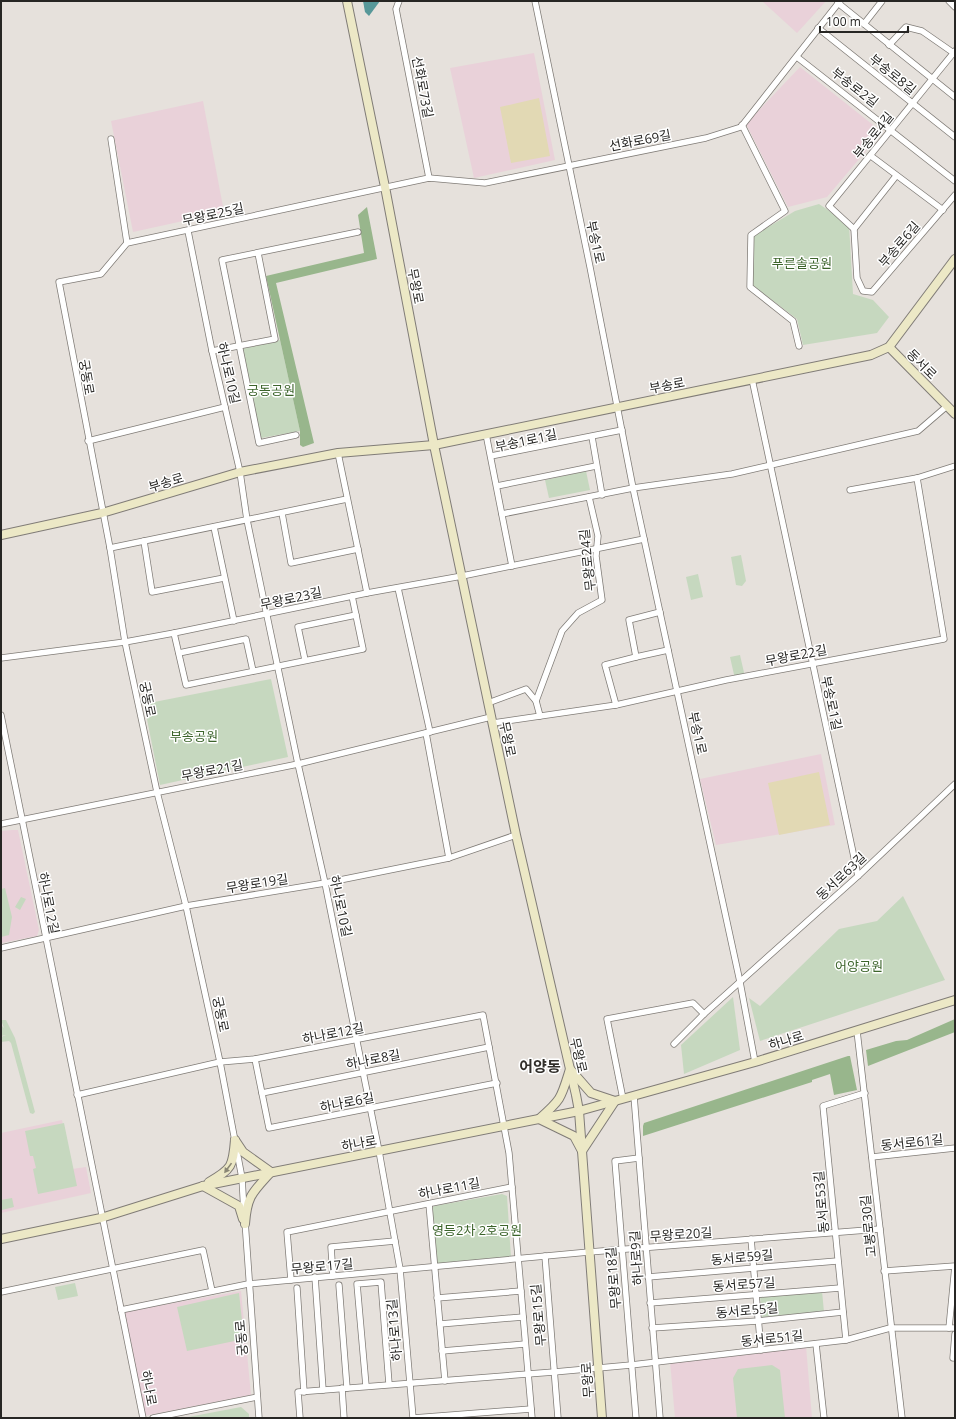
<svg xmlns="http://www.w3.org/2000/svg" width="956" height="1419" viewBox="0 0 956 1419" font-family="'Open Sans','Noto Sans KR',sans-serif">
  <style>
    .education { fill: #e9d1d9 }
    .green { fill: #c6d8bf }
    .forest { fill: #98b68c }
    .sand { fill: #e2d9b4 }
    .water { fill: #579899 }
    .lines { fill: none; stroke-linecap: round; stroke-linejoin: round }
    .street-casing { stroke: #807c77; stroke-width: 7 }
    .secondary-casing { stroke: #807c77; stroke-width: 10 }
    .street { stroke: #fff; stroke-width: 5.5 }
    .secondary { stroke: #ece8c6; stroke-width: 8 }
    .oneway { fill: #8a8775 }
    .labels { text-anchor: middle; stroke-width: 3; stroke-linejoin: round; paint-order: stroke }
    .street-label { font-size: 13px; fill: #272624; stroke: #fff }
    .park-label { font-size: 13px; fill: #3c642b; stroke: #fff }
    .quarter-label { font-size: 15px; font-weight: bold; fill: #322f2b; stroke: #fff }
  </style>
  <rect width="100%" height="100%" fill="#e6e1dc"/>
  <g class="education">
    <polygon points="762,1 826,1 797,33"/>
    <polygon points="534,53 555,160 474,178 450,68"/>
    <polygon points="800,67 882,132 827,197 788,207 746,124"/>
    <polygon points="203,101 224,212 133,232 111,121"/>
    <polygon points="821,754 835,825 716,845 700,779"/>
    <polygon points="12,830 18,830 39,930 37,936 1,943 1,831"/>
    <polygon points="62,1120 72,1169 86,1167 91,1193 1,1213 1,1133"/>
    <polygon points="241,1291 251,1395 144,1416 123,1312"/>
    <polygon points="806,1346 812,1418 675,1418 670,1361"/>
  </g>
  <g class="green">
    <polygon points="819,204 849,224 853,294 873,300 889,317 877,333 803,345 797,319 752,285 753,236 795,211"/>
    <polygon points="280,340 300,431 261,438 242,349"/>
    <polygon points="586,471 590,490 549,498 545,480"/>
    <polygon points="741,555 746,581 742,586 736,585 731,557"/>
    <polygon points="698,574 703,597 691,600 686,577"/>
    <polygon points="740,655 745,677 735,679 730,657"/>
    <polygon points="271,679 288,757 160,785 144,704"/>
    <polygon points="5,888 12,917 9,935 1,937 1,889"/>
    <polygon points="903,896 945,980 760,1041 749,998 760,1006 839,929 877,921"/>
    <polygon points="21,897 26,899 20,910 15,907"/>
    <polygon points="733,997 740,1050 684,1074 681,1045"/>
    <polygon points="1,1020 6,1020 15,1038 35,1112 33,1114 30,1113 11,1043 9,1041 1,1042 1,1037 6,1035 1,1036 1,1025 4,1028"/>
    <polygon points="64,1123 77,1186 38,1194 33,1169 36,1168 33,1156 30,1156 25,1131"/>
    <polygon points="502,1194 507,1196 511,1258 436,1264 431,1210 434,1206"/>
    <polygon points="12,1198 14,1207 2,1210 1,1200"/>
    <polygon points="75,1283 78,1296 58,1300 55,1287"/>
    <polygon points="822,1291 824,1312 762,1317 760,1296"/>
    <polygon points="239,1293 244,1339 187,1351 177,1307"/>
    <polygon points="772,1365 780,1370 785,1418 737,1418 733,1378 738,1369"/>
    <polygon points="241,1407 249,1414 249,1418 183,1418"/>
  </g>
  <g class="forest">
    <polygon points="367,207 377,259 276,283 314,443 303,447 300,445 300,431 266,276 364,253 358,215"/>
    <polygon points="955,1019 955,1032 868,1066 866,1050 896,1041 907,1040"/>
    <polygon points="848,1056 850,1056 857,1090 834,1095 830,1074 812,1080 812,1082 643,1136 643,1126 644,1123"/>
  </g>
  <g class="sand">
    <polygon points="539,98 550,156 511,163 500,107"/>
    <polygon points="819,772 830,825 779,835 768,783"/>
  </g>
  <polygon class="water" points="363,1 380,1 369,16 365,12"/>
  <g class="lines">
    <defs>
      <g id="street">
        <polyline points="399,1 396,9 429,178"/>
        <polyline points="535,1 590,267 633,488 740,982 755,1062"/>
        <polyline points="949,1 955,7"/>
        <polyline points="838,3 955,97"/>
        <polyline points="864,24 882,1"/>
        <polyline points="818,28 955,137"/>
        <polyline points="889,45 906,27 922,31 955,54"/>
        <polyline points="797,57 955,181"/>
        <polyline points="742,125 785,211 751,235 750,287 793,321 799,346"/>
        <polyline points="111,139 127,243"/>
        <polyline points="871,156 943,210"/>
        <polyline points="896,176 854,229 857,278 863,291 872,292 955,195"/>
        <polyline points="854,229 829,206 955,51"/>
        <polyline points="188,231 212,351 240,472 247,520 298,764 325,883 379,1151 400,1269 413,1418 531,1409"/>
        <polyline points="212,351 275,339 258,253"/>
        <polyline points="752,379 858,876"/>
        <polyline points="486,434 512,566"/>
        <polyline points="296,435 259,443 222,260 358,232"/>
        <polyline points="592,437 602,495"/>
        <polyline points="88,441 225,407"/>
        <polyline points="338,453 367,593"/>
        <polyline points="491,456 622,430"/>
        <polyline points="497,486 596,466"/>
        <polyline points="850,490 917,478 955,466"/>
        <polyline points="282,513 291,563 358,549"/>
        <polyline points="502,514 633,488 732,474 918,431 947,406"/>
        <polyline points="214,527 234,621"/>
        <polyline points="144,541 152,592 224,578"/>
        <polyline points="110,548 347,499"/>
        <polyline points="398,588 430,732"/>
        <polyline points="660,612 629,620 636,657 668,650"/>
        <polyline points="174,633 186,685 363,649 352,596"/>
        <polyline points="179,653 246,639 253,671"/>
        <polyline points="1,658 125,642 174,633 367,593 462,576 644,539"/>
        <polyline points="305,660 298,627 356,615"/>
        <polyline points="488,703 526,689 536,701"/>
        <polyline points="616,705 605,665 636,657"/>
        <polyline points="1,715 143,1418"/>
        <polyline points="540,716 536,701 562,631 578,613 602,600 596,556 598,536 589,497"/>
        <polyline points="493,723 616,705 726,680 944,639 917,478"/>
        <polyline points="426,733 449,858"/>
        <polyline points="1,824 298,764 491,717"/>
        <polyline points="1,948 186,906 325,883 449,858 516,835"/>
        <polyline points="857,1031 902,1418"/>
        <polyline points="674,1044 704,1014 858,876 955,784"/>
        <polyline points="255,1059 269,1128 497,1083"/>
        <polyline points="262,1093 489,1047"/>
        <polyline points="77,1095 220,1062 255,1059 483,1015 509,1153 532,1418"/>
        <polyline points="634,1096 660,1418"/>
        <polyline points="623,1099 607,1019 693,1003 704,1014"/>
        <polyline points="872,1157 955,1148"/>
        <polyline points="429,1204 445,1381"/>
        <polyline points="244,1212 242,1178 220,1062 186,906 157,792 125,642 110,548 59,282 101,274 127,243 429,178 485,183 706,138 741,127 840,1"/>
        <polyline points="245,1221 259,1418"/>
        <polyline points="751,1239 761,1350"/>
        <polyline points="545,1256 558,1418"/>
        <polyline points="884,1271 955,1266 949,1328"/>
        <polyline points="333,1276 331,1247 395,1241"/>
        <polyline points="315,1277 323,1390"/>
        <polyline points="648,1277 837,1261"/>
        <polyline points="291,1280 287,1232 512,1187"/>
        <polyline points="339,1285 347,1388"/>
        <polyline points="297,1288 304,1392"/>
        <polyline points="1,1292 203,1250 212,1291"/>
        <polyline points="437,1298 521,1291"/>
        <polyline points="650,1303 840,1288"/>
        <polyline points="121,1310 248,1284 589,1252 880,1229"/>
        <polyline points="440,1324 523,1317"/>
        <polyline points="652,1328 758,1321 843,1312"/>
        <polyline points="955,1334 953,1358 955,1358"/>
        <polyline points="846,1340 823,1106 865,1093"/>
        <polyline points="816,1344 824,1418"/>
        <polyline points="442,1351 525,1344"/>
        <polyline points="366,1386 357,1284 381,1282 389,1384"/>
        <polyline points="342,1388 344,1418"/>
        <polyline points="153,1418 257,1397"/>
        <polyline points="300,1418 298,1392 554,1372 631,1365 846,1340 890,1328 955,1328"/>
        <polyline points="636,1418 615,1161 639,1158"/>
      </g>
      <g id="secondary">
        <polyline points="347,1 385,187 434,445 516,835 576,1095 579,1111 602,1418"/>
        <polyline points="889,347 955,414"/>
        <polyline points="1,535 102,513 240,472 338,453 434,445 871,355 889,347 955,259"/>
        <path d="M570,1069L591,1093L615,1101L582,1151L574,1136L539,1119C562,1099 561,1098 570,1069Z"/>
        <path d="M235,1140L243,1152L271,1172C252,1193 247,1196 245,1224"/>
        <path d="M209,1182C232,1169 233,1166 235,1140"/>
        <polyline points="203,1186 239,1206 243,1219"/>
        <polyline points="1,1239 101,1218 203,1186 579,1111 755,1062 955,1000"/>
      </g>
    </defs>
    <use href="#street" class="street-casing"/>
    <use href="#secondary" class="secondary-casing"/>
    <use href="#street" class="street"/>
    <use href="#secondary" class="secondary"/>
  </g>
  <defs><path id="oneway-solid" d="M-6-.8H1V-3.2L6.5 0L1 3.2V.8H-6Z"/></defs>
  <use class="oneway" href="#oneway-solid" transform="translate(228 1168) rotate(126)"/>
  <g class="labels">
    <g class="street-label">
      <text transform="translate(893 74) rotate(39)" y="5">부송로8길</text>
      <text transform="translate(423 87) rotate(79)" y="5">선화로73길</text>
      <text transform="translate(855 87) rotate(38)" y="5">부송로2길</text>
      <text transform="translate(873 135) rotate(-51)" y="5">부송로4길</text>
      <text transform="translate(640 140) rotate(-11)" y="5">선화로69길</text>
      <text transform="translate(213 214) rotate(-12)" y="5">무왕로25길</text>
      <text transform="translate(596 242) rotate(78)" y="5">부송1로</text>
      <text transform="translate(899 244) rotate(-49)" y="5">부송로6길</text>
      <text transform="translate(416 286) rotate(79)" y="5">무왕로</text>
      <text transform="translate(922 364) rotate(45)" y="5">동서로</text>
      <text transform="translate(229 373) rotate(77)" y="5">하나로10길</text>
      <text transform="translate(87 377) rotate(80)" y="5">궁동로</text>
      <text transform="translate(667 385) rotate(-11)" y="5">부송로</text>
      <text transform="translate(526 440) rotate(-12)" y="5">부송1로1길</text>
      <text transform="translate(166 482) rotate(-17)" y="5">부송로</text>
      <text transform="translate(587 560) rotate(-96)" y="5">무왕로24길</text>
      <text transform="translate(291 598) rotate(-12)" y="5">무왕로23길</text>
      <text transform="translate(796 655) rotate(-11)" y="5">무왕로22길</text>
      <text transform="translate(148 699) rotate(78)" y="5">궁동로</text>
      <text transform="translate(832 703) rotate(78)" y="5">부송로1길</text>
      <text transform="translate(698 733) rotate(78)" y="5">부송1로</text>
      <text transform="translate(508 739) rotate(78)" y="5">무왕로</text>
      <text transform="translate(212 770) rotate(-11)" y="5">무왕로21길</text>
      <text transform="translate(841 876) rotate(-43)" y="5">동서로63길</text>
      <text transform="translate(257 883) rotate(-9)" y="5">무왕로19길</text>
      <text transform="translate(49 903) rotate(79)" y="5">하나로12길</text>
      <text transform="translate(341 906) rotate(78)" y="5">하나로10길</text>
      <text transform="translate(221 1014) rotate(78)" y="5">궁동로</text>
      <text transform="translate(333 1033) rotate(-11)" y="5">하나로12길</text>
      <text transform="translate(786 1040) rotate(-17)" y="5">하나로</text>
      <text transform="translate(579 1055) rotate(77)" y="5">무왕로</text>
      <text transform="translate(373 1059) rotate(-11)" y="5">하나로8길</text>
      <text transform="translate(347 1102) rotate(-11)" y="5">하나로6길</text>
      <text transform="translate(912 1142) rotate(-6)" y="5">동서로61길</text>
      <text transform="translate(359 1143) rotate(-11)" y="5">하나로</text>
      <text transform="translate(449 1188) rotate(-11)" y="5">하나로11길</text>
      <text transform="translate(821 1202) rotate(-95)" y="5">동서로53길</text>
      <text transform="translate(868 1226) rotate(-96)" y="5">고봉로30길</text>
      <text transform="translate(681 1234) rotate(-4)" y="5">무왕로20길</text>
      <text transform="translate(742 1257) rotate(-5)" y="5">동서로59길</text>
      <text transform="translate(636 1258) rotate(-94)" y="5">하나로9길</text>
      <text transform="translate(322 1266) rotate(-5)" y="5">무왕로17길</text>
      <text transform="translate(613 1278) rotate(-95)" y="5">무왕로18길</text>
      <text transform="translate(744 1284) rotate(-4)" y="5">동서로57길</text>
      <text transform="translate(747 1310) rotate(-5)" y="5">동서로55길</text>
      <text transform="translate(538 1315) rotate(-95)" y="5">무왕로15길</text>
      <text transform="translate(394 1330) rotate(-95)" y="5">하나로13길</text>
      <text transform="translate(241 1338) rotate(-95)" y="5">궁동로</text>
      <text transform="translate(772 1338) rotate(-6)" y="5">동서로51길</text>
      <text transform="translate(587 1380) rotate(-94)" y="5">무왕로</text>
      <text transform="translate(149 1388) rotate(79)" y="5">하나로</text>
    </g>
    <g class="park-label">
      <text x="802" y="268">푸른솔공원</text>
      <text x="271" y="395">궁동공원</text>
      <text x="194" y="741">부송공원</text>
      <text x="859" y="971">어양공원</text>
      <text x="477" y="1235">영등2차 2호공원</text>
    </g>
    <g class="quarter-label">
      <text x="540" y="1072">어양동</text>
    </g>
  </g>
  <rect width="956" height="1419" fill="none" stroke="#272624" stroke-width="4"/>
  <path d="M820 26v6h88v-6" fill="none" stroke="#272624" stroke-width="2"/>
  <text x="826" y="26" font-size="12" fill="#272624" stroke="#ffffff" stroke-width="3" paint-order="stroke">100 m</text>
</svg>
